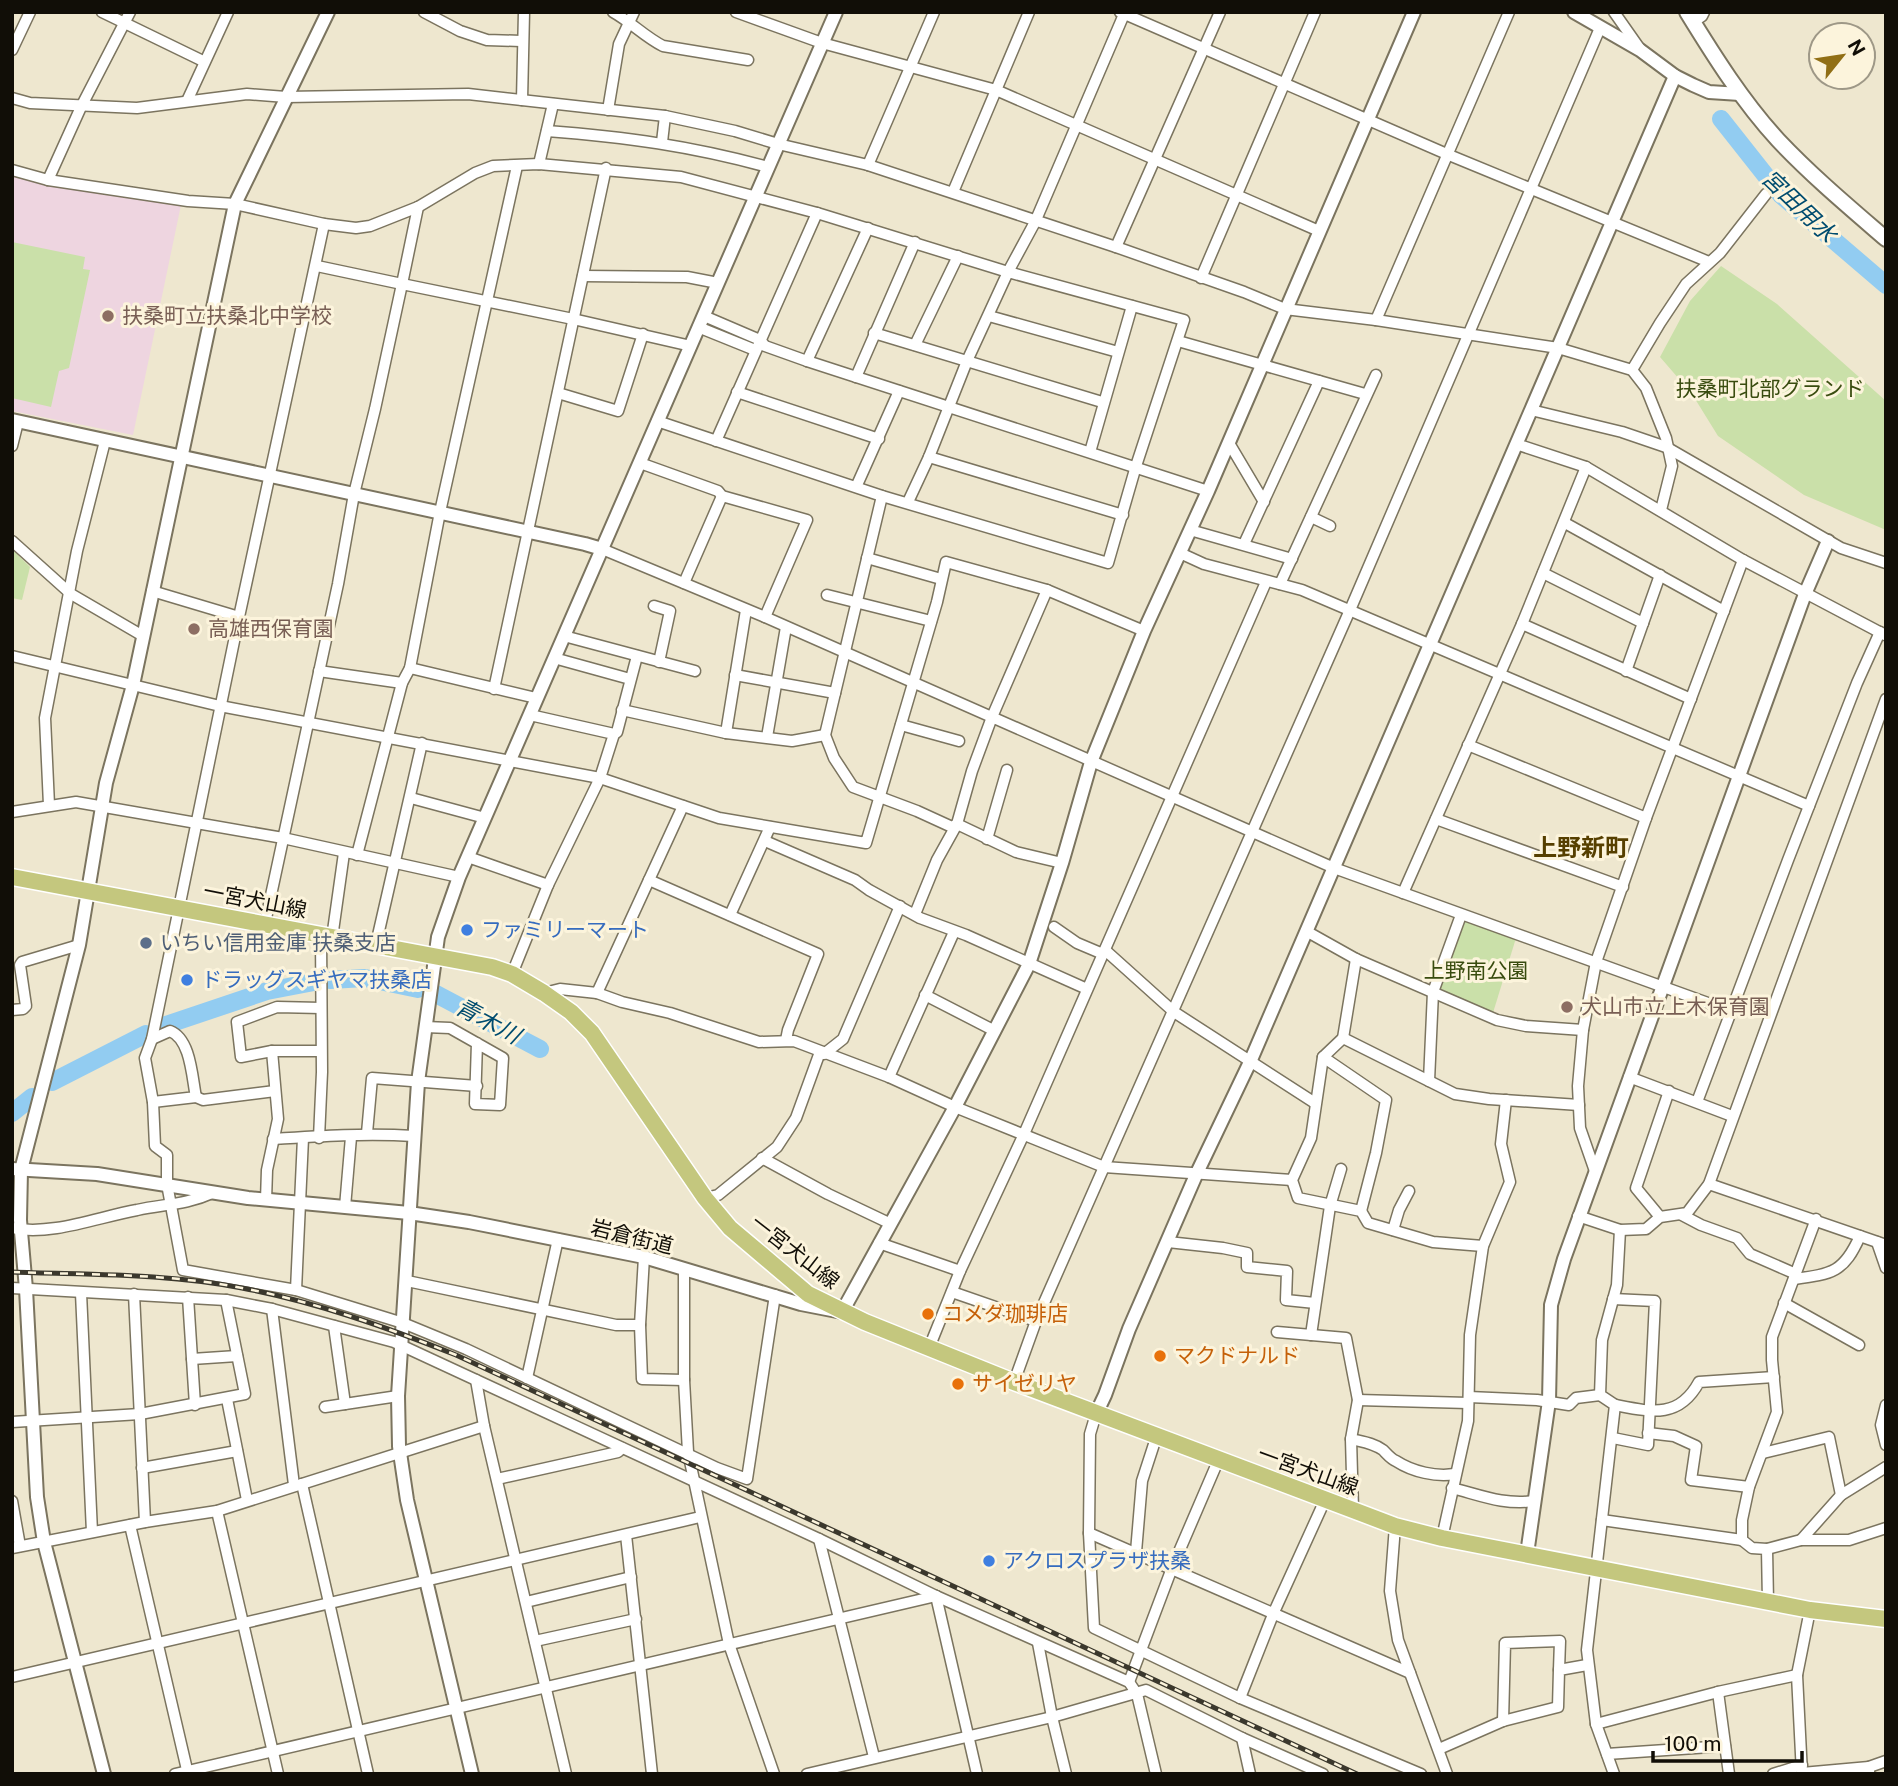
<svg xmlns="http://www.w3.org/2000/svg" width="1898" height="1786" viewBox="0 0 1898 1786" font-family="'Public Sans','Noto Sans JP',sans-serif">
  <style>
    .education { fill: #eed5e0 }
    .park { fill: #cae0a9 }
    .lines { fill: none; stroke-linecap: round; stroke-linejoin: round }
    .river { stroke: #92ccf1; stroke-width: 18 }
    .minor-casing { stroke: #7b745f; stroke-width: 13 }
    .tertiary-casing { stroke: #7b745f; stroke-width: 16 }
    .secondary-casing { stroke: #7b745f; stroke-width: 18 }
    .primary-casing { stroke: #fff; stroke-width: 19 }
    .minor { stroke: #fff; stroke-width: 10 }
    .tertiary { stroke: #fff; stroke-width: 12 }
    .secondary { stroke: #fff; stroke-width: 14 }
    .primary { stroke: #c4c77e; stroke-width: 16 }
    .rail-casing { stroke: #3b382d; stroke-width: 5 }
    .rail { stroke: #fcf4dc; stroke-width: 2.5; stroke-dasharray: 8; stroke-linecap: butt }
    .education-dot { fill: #8d6e63; stroke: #fcf4dc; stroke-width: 2.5 }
    .shop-dot { fill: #3f7fe0; stroke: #fcf4dc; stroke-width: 2.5 }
    .service-dot { fill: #5c6f8a; stroke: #fcf4dc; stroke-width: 2.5 }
    .food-dot { fill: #e8710a; stroke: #fcf4dc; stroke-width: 2.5 }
    .labels { text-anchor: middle; stroke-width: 6; stroke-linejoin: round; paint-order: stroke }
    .education-label { font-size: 21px; fill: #785e54; stroke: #fcf4dc; text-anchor: start }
    .park-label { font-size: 21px; fill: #394c0f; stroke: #fcf4dc }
    .street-label { font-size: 21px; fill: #110e07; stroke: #fcf4dc }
    .shop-label { font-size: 21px; fill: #366cbe; stroke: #fcf4dc; text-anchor: start }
    .service-label { font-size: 21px; fill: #4e5e75; stroke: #fcf4dc; text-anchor: start }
    .food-label { font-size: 21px; fill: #c56008; stroke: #fcf4dc; text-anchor: start }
    .water-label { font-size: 23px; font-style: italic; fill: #004c6f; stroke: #fcf4dc }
    .quarter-label { font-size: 24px; font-weight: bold; fill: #563f00; stroke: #fcf4dc }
  </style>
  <rect width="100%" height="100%" fill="#eee7cf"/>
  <polygon class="education" points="12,176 52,186 181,205 133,435 12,411"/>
  <g class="park">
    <polygon points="12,242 85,257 83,269 90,270 69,368 59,371 51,407 12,398"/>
    <polygon points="1721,266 1777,304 1886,401 1886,530 1804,495 1718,436 1692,394 1660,357 1690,301"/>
    <polygon points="12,549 30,567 22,600 12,598"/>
    <polygon points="1465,922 1516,938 1492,1016 1440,988"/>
  </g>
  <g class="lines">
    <g class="river">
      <polyline points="1721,119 1781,195 1886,285"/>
      <polyline points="330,980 365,978 418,989"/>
      <polyline points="436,994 540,1049"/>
      <polyline points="163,1026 267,991 314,982"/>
      <polyline points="52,1082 146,1034"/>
      <polyline points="12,1113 32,1097"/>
    </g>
    <defs>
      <g id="minor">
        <polyline points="102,12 203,61"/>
        <polyline points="424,12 460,31 487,40 521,41"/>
        <path d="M613,12C631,22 645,37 663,46L748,60"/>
        <polyline points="736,12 822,43 996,90 1319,231"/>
        <polyline points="1120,12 1449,155 1709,262"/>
        <polyline points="1614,12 1640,49"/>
        <polyline points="1693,22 1702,16 1704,12"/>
        <polyline points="12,50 30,12"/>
        <polyline points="12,98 30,103 137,108 247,94 286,97 468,94 665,116 735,131 778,144 868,165 1116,247 1244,292 1285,309 1376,320 1558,348 1632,370 1646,388 1666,438 1672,466 1661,510"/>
        <polyline points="522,100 524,12"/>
        <polyline points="187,101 228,12"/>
        <polyline points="608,110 619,44 634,12"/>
        <path d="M547,131C626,137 691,146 768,167"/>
        <polyline points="662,142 665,116"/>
        <polyline points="539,164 553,104"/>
        <polyline points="868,165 934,12"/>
        <polyline points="12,170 48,180 188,201 235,204 324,224 356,228 370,226 418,207 475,173 493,166 539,164 681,177 817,213 1008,272 1184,320 1136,466 1108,563 882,496 657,421"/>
        <polyline points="48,180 81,107 130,12"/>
        <polyline points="953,192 1029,12"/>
        <polyline points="324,224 239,617 152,1039 145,1058 153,1102 155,1146 167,1155 167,1184 183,1270 296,1290 403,1323 466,1349 717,1468 747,1479 775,1295"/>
        <polyline points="1116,247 1220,12"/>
        <polyline points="317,266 402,284 418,207"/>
        <polyline points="583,276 687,277 718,283"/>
        <polyline points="1201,278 1315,12"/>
        <polyline points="704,316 760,340 765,346 807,361 1208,491"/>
        <polyline points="989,316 1118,352"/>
        <polyline points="1376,320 1509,12"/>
        <polyline points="698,327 755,350"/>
        <polyline points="874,333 1102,402"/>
        <polyline points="1178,341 1365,394"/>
        <polyline points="915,345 958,256"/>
        <polyline points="807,361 868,228"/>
        <polyline points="1632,370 1660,323 1686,284 1720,253 1766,194"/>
        <polyline points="856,377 915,242"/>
        <polyline points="737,392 879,439"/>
        <polyline points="558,393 618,411 643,334"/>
        <polyline points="1531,410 1622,432 1666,447 1841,548 1886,563"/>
        <polyline points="716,441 817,213"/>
        <polyline points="1229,443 1264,502"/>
        <polyline points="1516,444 1586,467 1743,560 1885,635"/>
        <polyline points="12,446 18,422"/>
        <polyline points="1090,452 1132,306"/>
        <polyline points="929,457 1123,515"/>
        <polyline points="640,463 718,491 722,496 807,520 765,617"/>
        <polyline points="857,485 899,391"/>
        <polyline points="882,496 825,735 834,758 853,787 917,811 952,827 957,824 1016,852 1062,863"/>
        <polyline points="908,502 929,457 967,361 1008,272 1035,222 1125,12"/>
        <polyline points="1311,517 1330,526"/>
        <polyline points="1565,523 1724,611"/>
        <polyline points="1190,530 1292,559"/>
        <polyline points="12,541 71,594 143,636"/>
        <polyline points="1244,544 1319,381"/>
        <polyline points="602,549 765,617 1334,868 1730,1011"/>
        <polyline points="1180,553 1204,564 1302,590 1809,806"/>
        <polyline points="867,558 941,579"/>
        <polyline points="1543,573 1643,623"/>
        <polyline points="684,583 722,496"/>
        <polyline points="1280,584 1376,375"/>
        <polyline points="152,591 239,617"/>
        <polyline points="827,595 931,621"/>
        <polyline points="654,606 670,611 659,662"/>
        <polyline points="1522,624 1691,699"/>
        <polyline points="564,636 695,671"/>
        <polyline points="12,656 220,706 600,778 719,818 866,843 937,602 946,562 1047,590 1144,631"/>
        <polyline points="554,658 630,679"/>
        <polyline points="410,668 536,698"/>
        <polyline points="319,671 402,683"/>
        <polyline points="1626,671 1660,575"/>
        <polyline points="735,675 835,693"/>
        <polyline points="494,689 606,168"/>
        <polyline points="622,710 726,733 792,741 825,735"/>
        <polyline points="901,725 959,741"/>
        <polyline points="726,733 746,610"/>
        <polyline points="614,734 617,732 637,656"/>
        <polyline points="767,737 786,627"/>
        <polyline points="1468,745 1646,818"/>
        <polyline points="411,798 485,818"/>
        <polyline points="49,805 45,718 77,551 105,441"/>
        <polyline points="12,812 76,802 283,838 459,877"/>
        <polyline points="1436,819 1623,887"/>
        <polyline points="987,839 1007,770"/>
        <polyline points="765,841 855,880 869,890 920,918 966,935 1087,989"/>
        <polyline points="357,855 402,683 410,668 440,512 517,166"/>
        <polyline points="468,857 548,885"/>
        <polyline points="649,880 818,954 788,1030 786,1040"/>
        <polyline points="1403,893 1522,624 1586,467"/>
        <polyline points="915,914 937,860 957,824 972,771 992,717 1047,590"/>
        <polyline points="730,915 770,827"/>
        <polyline points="265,923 338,584 354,494 375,409 402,284 573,319 691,346"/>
        <polyline points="1054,927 1077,943 1103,954"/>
        <polyline points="1306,931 1356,959 1497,1020 1526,1026 1583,1030"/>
        <polyline points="332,938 344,853"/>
        <path d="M376,944C391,877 407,810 422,743"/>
        <polyline points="1105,950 1174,1012 1315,1103"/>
        <polyline points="1356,959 1343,1038 1323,1057 1311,1138 1292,1180 1298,1198 1361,1211 1368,1223 1433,1242 1483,1246"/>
        <polyline points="512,974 548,885 600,778 614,734 530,715"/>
        <polyline points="544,993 560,989 597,993 622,1002 670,1013 759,1042 794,1041 889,1077 955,1107 1104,1167 1292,1180"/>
        <polyline points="597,993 683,806"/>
        <polyline points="925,995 995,1031"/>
        <polyline points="12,1010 23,1009 26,1006 20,965 22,962 79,945"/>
        <polyline points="425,1027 450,1028 503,1058 500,1105 475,1104 477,1043"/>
        <polyline points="1343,1038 1455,1094 1489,1099 1579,1105"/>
        <path d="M152,1039L170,1031C191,1039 192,1078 196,1097L153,1102"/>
        <polyline points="321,1051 272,1051 241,1057 237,1022 277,1007 321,1008"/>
        <polyline points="824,1054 843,1039 900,906"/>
        <polyline points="1323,1057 1386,1100 1376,1153 1361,1211"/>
        <polyline points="889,1077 954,932"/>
        <polyline points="1629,1077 1732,1116"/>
        <polyline points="1429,1081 1433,992 1461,915"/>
        <polyline points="196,1097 203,1100 275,1091"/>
        <polyline points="1697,1102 1788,860 1857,683 1880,632"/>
        <polyline points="367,1133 372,1078 477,1086"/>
        <polyline points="319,1138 322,1072 321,936"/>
        <path d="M273,1139C320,1136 367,1133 414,1136"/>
        <polyline points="762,1158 828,1194 889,1223"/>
        <polyline points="1595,1171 1580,1128 1578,1086 1583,1030 1596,962 1646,818 1743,560"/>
        <polyline points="1709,1184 1886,1245"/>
        <polyline points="705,1198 718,1195 777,1147 796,1118 820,1052"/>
        <polyline points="266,1200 267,1170 278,1119 272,1051"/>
        <polyline points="345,1207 351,1137"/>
        <polyline points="1682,1215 1701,1225 1737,1238 1750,1254 1796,1274"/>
        <polyline points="1578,1216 1620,1230 1646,1229 1660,1217 1687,1213 1709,1184 1886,699"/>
        <polyline points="1660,1217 1636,1188 1669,1091"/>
        <path d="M12,1228C52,1236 98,1217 137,1210C164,1204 186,1205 212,1193"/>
        <polyline points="1393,1230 1399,1210 1409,1191"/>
        <polyline points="1168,1242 1223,1248 1247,1253 1247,1267 1287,1271 1286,1300 1315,1303"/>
        <polyline points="1877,1242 1886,1268"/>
        <polyline points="879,1243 960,1271"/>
        <polyline points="644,1257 640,1325 642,1379 684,1380"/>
        <polyline points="684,1270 684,1380 688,1452 729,1644 774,1774"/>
        <path d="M1794,1279C1833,1274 1844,1272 1860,1236"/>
        <polyline points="407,1281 616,1325 640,1325"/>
        <polyline points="12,1288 226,1300 272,1309 394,1342 819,1539 936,1596 1129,1682 1137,1694 1156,1774"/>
        <polyline points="296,1290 303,1138"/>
        <polyline points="952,1292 1036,1321"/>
        <polyline points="81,1293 92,1532"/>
        <polyline points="134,1294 145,1522"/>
        <polyline points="188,1297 195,1405"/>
        <polyline points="1784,1303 1859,1345"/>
        <polyline points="272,1309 294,1485"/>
        <polyline points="334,1326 345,1404"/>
        <polyline points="1277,1332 1346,1338 1358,1400 1351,1439 1353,1510"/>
        <polyline points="1311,1335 1330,1206 1341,1169"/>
        <polyline points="929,1348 960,1271 1024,1134 1266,582"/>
        <polyline points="192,1359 237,1356"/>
        <polyline points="527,1378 558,1239"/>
        <polyline points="476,1380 484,1426 566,1774"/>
        <polyline points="1014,1382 1036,1321 1350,610 1600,28"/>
        <polyline points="1469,1397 1537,1400 1569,1405 1576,1398 1600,1395"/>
        <polyline points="227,1399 247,1500"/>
        <polyline points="1358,1400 1468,1403"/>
        <path d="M1615,1405C1651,1412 1679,1419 1699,1382L1774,1377"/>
        <polyline points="1886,1405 1881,1425 1886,1445"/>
        <polyline points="325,1407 398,1396"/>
        <polyline points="1096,1414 1090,1434 1089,1533 1094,1628 1240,1698 1421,1774"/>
        <polyline points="12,1422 140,1414 245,1394 226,1300"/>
        <polyline points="1648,1433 1674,1436 1696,1446 1691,1480 1749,1487"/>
        <polyline points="1613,1438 1648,1445 1655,1301 1613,1299"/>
        <path d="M1351,1439C1363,1442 1373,1443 1383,1450C1387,1454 1391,1459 1396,1461C1413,1472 1436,1477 1455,1474"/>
        <polyline points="1763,1453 1829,1437 1841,1495"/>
        <polyline points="142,1468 237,1451"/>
        <polyline points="497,1479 618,1452 622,1448"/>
        <polyline points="302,1484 368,1774"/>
        <path d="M1452,1488C1483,1496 1503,1505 1535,1501"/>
        <polyline points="12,1501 20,1546"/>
        <polyline points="217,1511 278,1774"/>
        <polyline points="1602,1520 1742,1540"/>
        <polyline points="130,1525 188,1774"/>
        <polyline points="1395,1526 1390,1591 1398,1640 1447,1774"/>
        <polyline points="1089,1533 1410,1673"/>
        <polyline points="626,1535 652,1774"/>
        <polyline points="1442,1538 1468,1421 1470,1335 1483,1246 1510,1182 1501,1144 1506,1100"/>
        <polyline points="819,1539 874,1757"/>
        <polyline points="1801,1540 1841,1495 1886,1467"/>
        <polyline points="12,1548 145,1522 217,1511 484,1426"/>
        <polyline points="1767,1549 1801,1540 1849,1540 1886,1528"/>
        <polyline points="1136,1552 1142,1481 1156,1438"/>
        <polyline points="936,1596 977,1774"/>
        <polyline points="526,1602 631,1577"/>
        <polyline points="1768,1602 1767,1549 1752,1548 1742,1540 1742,1520 1749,1487 1777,1412 1772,1360 1772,1337 1816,1219"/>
        <polyline points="535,1641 636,1619"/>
        <polyline points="1038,1643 1052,1717 1066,1774"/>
        <polyline points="12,1677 700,1517"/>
        <polyline points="1129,1682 1172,1568 1218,1461"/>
        <polyline points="1718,1692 1729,1774"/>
        <polyline points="1240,1698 1274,1612 1325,1500"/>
        <polyline points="1503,1721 1505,1643 1560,1641 1559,1670"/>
        <polyline points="1596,1724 1718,1692 1797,1675"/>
        <polyline points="1242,1738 1250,1774"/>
        <polyline points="1439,1749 1503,1721 1558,1707 1559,1670 1587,1665"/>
        <polyline points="1607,1754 1725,1746"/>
        <polyline points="1869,1767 1886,1761"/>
        <polyline points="1802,1773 1869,1767 1869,1774"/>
        <polyline points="175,1774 936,1596"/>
        <polyline points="807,1774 1052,1717 1146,1690 1242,1738 1323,1774"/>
        <polyline points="1614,1774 1596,1724 1587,1650 1615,1405 1600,1395 1602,1340 1617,1285 1620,1230"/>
        <polyline points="1773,1774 1802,1765"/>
        <polyline points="1802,1774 1797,1675 1810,1610"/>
      </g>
      <g id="tertiary">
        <polyline points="1574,12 1640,50 1675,76 1693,85 1709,92 1740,94"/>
        <polyline points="12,420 585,544 602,549"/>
        <polyline points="12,1169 97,1174 248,1198 409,1213 469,1222 644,1257 801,1304 842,1312 955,1107 1029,964 1062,863 1091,762 1144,631 1208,491 1414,12"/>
        <polyline points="1096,1414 1105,1395 1129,1329 1196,1175 1250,1062 1675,76"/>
        <polyline points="1527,1554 1549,1401 1551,1305 1564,1259 1805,594 1828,541"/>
        <polyline points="104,1774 44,1542 37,1497 26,1289 20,1220 21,1170 79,945 106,783 133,685 235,204 328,12"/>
        <polyline points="472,1774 407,1500 399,1446 398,1396 418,1082 438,937 459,877 836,12"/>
      </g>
      <path id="secondary" d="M1687,12C1714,56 1743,102 1778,140C1812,176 1849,207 1886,239"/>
      <polyline id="primary" points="12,877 492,967 512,974 544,993 571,1012 592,1033 705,1198 730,1228 808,1294 865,1322 1014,1382 1353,1510 1395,1526 1442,1538 1810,1610 1886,1619"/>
    </defs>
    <use href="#minor" class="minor-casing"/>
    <use href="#tertiary" class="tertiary-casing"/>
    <use href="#secondary" class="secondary-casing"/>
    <use href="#primary" class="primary-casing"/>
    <use href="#minor" class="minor"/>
    <use href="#tertiary" class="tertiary"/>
    <use href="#secondary" class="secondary"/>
    <use href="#primary" class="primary"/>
    <defs>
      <path id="rail" d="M12,1272C89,1275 166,1273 242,1288C316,1302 386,1327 456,1355L1357,1774"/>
    </defs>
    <use href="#rail" class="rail-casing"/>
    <use href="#rail" class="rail"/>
  </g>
  <g class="education-dot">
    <circle cx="108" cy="316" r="7"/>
    <circle cx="194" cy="629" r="7"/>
    <circle cx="1567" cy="1007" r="7"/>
  </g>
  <g class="shop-dot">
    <circle cx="467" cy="930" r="7"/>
    <circle cx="187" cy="980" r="7"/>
    <circle cx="989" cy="1561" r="7"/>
  </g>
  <circle class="service-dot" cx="146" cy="943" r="7"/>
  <g class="food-dot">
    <circle cx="928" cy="1314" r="7"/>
    <circle cx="1160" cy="1356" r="7"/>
    <circle cx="958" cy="1384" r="7"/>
  </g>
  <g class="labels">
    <g class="education-label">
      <text x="122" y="323">扶桑町立扶桑北中学校</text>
      <text x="208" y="636">高雄西保育園</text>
      <text x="1581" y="1014">犬山市立上木保育園</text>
    </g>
    <g class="park-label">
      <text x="1770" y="396">扶桑町北部グランド</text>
      <text x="1476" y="978">上野南公園</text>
    </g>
    <g class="street-label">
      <text transform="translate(255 901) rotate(11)" y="7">一宮犬山線</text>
      <text transform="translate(632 1237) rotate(14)" y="7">岩倉街道</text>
      <text transform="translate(795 1252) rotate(38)" y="7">一宮犬山線</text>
      <text transform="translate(1308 1471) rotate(20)" y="7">一宮犬山線</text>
    </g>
    <g class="shop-label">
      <text x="481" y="937">ファミリーマート</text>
      <text x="201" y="987">ドラッグスギヤマ扶桑店</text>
      <text x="1003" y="1568">アクロスプラザ扶桑</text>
    </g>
    <g class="service-label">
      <text x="160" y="950">いちい信用金庫 扶桑支店</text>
    </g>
    <g class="food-label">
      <text x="942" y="1321">コメダ珈琲店</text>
      <text x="1174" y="1363">マクドナルド</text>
      <text x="972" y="1391">サイゼリヤ</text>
    </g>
    <g class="water-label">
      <text transform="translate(1799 206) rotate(44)" y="8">宮田用水</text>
      <text transform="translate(488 1021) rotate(28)" y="8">青木川</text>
    </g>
    <g class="quarter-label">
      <text x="1581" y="856">上野新町</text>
    </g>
  </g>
  <rect width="1898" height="1786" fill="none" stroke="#110e07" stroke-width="28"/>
  <g transform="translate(1842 56) rotate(60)"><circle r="33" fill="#fcf4dc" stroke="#9e9887" stroke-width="2"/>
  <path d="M0-5L12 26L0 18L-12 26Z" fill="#916f15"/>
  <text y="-10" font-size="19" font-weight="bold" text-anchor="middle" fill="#110e07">N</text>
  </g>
  <path d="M1653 1751v10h149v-10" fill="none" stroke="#110e07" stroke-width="3.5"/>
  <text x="1664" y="1751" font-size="21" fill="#110e07" stroke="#fcf4dc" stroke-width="5" paint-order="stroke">100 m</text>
</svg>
